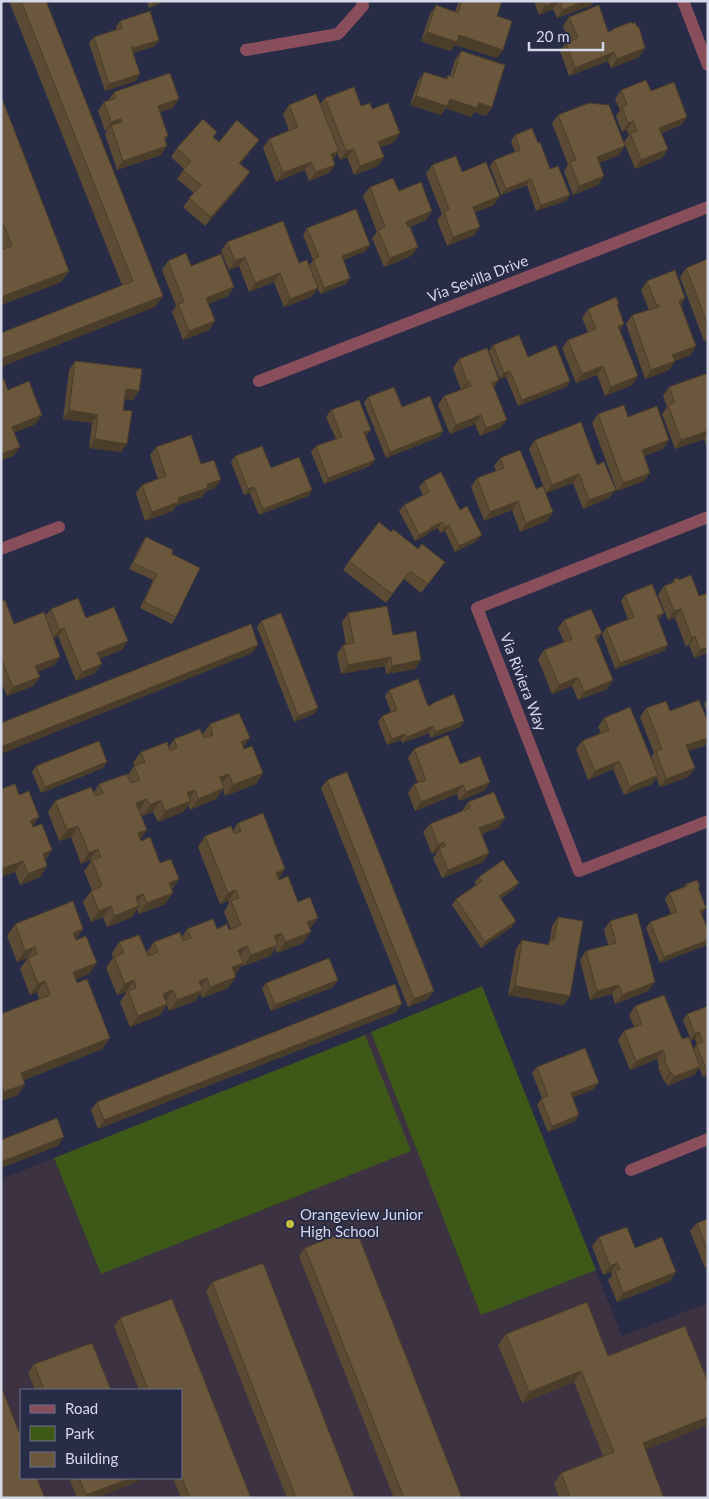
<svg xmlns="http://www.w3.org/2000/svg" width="709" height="1499" viewBox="0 0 709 1499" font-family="Lato,sans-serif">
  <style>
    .education { fill: #3c3241; fill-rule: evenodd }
    .green { fill: #3e5818 }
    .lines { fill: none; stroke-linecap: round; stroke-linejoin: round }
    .minor { stroke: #894e5c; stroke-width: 12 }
    .wall { fill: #5b4b34 }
    .shaded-wall { fill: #4a3d2a }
    .building { fill: #6a573c; stroke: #4a3d2a }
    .poi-dot { fill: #c1be40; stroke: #292c46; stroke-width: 2 }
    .labels { text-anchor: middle; stroke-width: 4; stroke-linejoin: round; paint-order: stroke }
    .street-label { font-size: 15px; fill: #d5d8e9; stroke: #292c46 }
    .poi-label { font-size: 15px; fill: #d5d8e9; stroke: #292c46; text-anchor: start }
  </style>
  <rect width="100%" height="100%" fill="#292c46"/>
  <path class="education" d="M482,986L622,1336L708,1303V1498H1V1179L365,1035ZM21,1390H181V1478H21Z"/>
  <g class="green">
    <polygon points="482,986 596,1270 481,1315 371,1032"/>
    <polygon points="365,1035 411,1151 101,1274 54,1158"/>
  </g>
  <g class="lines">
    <g class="minor">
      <polyline points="683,1 708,65"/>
      <polyline points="246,50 338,34 363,6 362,1"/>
      <polyline points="259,381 708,207"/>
      <polyline points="708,517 477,608 579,871 708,821"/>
      <polyline points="1,549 59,527"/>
      <polyline points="631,1170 708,1139"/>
    </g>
  </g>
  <g class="wall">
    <polygon points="9,1 46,1 163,296 155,307 122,285"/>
    <polygon points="147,1 166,1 149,8"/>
    <polygon points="459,1 502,1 497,16 497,58 455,45 450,51 421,41 430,14 436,5 455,12"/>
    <polygon points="534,1 594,1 592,5 557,18 553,9 539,15"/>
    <polygon points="569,17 608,32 611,31 613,29 645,48 639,57 611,68 608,61 569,76 560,51 566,43 569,41 563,26"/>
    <polygon points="120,21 159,40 155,46 133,53 136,81 105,91 89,43 94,37 116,30 116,27"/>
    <polygon points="461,51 492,107 486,116 474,112 471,117 446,108 441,115 410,105 418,81 424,72 445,79 448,75 450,76 455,60"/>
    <polygon points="621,90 651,91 687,117 681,125 661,133 668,149 662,158 635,169 624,142 629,135 627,130 622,132 616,116 620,110 615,99"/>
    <polygon points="114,92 173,108 160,112 168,136 165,140 161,155 117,170 105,134 108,130 105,131 98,111 104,102 108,101"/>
    <polygon points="1,96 69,271 61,282 1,305 1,250 2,250 1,248"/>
    <polygon points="325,98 372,109 400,133 394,142 380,147 384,157 378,166 354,175 347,157 340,160 337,153 333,159 335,165 329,173 309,181 305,170 276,182 263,148 269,139 289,131 283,114 289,105 320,104"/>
    <polygon points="558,115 625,146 619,155 599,163 598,185 573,195 564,171 568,165 552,123"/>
    <polygon points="515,135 538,143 566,201 536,211 527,185 501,195 490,166 494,160 515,152 511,141"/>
    <polygon points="213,137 219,142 259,140 253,148 240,164 244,181 205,226 183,207 194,193 177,179 184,169 171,157 177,148"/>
    <polygon points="432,165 462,172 494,205 475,212 474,235 447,246 437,220 442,214 426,174"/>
    <polygon points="370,187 399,191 432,211 426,220 410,227 418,247 411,256 384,267 372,238 377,232 363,196"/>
    <polygon points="307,228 366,251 343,260 350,278 346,284 320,294 309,266 313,260 303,235"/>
    <polygon points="227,242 299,263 318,288 311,297 284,307 274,282 249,292 239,266 229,270 221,251"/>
    <polygon points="708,259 708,340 704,341 680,277 686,268"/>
    <polygon points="168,261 191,266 234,287 228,296 208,304 215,321 209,330 183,340 172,312 176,306 162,270"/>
    <polygon points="647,281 685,298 681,305 696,346 690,355 675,361 669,370 645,379 626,324 632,315 649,310 641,290"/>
    <polygon points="619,304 617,306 620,330 638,376 632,385 605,396 597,375 576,383 562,348 568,340 588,332 582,318 588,309"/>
    <polygon points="493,345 528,357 570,381 566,387 518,406 506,377 500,379 489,351"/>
    <polygon points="459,359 494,387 500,428 480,436 475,424 450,434 438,405 444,396 461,390 453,368"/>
    <polygon points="75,361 133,400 124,399 123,410 121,452 89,448 92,423 63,419 69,370"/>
    <polygon points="708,373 708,451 704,439 675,449 662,414 667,407 663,396 669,387"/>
    <polygon points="368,397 402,407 443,431 439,437 386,458 364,403"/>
    <polygon points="331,410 371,430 366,436 370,466 324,484 311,452 316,446 336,439 326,417"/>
    <polygon points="598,414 628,417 669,440 663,449 644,456 644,481 617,491 592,423"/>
    <polygon points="535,440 609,498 583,509 573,483 546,493 529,449"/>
    <polygon points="156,447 201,464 215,488 206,491 202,497 177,505 173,511 145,521 136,493 142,485 158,479 150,455"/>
    <polygon points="235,456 271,468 312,490 308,496 259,515 250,493 244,495 231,462"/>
    <polygon points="500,458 536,489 553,512 547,521 520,532 512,510 484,521 471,487 477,478 496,471 494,466"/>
    <polygon points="424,481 460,510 477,541 455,552 445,531 440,533 438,528 429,532 427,535 415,541 399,511 404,505 423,495 419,487"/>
    <polygon points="391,532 418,549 445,562 421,593 404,579 386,603 343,570 349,561"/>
    <polygon points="146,537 176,617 172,624 140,608 153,580 129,569 142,543"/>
    <polygon points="674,579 679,580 699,596 708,593 708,653 694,658 689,645 686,647 675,618 668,620 658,595 664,586 672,583"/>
    <polygon points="625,595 664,613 658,619 664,651 615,669 602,634 606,628 628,619 621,601"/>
    <polygon points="1,601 14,624 45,616 51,609 86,618 122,650 99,659 95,673 76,681 58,636 53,639 60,657 54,665 37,672 33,686 7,696 1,682"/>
    <polygon points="348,613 393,635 415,669 386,674 385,666 341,674 337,654 343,645 346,645 342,622"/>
    <polygon points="564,620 602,633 597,640 613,680 607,689 578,700 572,686 552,694 538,659 544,650 564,642 558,628"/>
    <polygon points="261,621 318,708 314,714 294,722 257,627"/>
    <polygon points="389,690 428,706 431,705 433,703 464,721 460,727 431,738 429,733 402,743 401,740 387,745 378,722 382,716 391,712 385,696"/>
    <polygon points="708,698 708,714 704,704"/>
    <polygon points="646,708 670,711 708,722 708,742 704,746 688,751 695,768 688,777 660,787 656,777 652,784 624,795 613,769 588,780 576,749 582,741 601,733 598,727 604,718 651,758 654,753 640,717"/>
    <polygon points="210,724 243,747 263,773 256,784 225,796 223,789 216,799 190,810 188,805 183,812 158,822 153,812 142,816 139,810 141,841 160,863 172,890 165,904 139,914 137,909 132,917 107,927 103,917 91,922 83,902 92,890 84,871 91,862 90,860 81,864 71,837 59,841 48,812 55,801 94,792 99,784 128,775 134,766 133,763 141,752 169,747 174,739 202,735"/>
    <polygon points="414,749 460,764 490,782 484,791 459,801 457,794 415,811 408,793 414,784 418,783 408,758"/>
    <polygon points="36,766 103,768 41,793 32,772"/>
    <polygon points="327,780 428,999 408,1007 321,788"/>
    <polygon points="19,795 39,817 32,826 47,866 40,877 20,885 15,872"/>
    <polygon points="468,802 499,827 482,834 489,853 483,862 442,878 433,858 438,851 432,854 423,832 430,824 462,811"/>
    <polygon points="238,823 279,879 298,902 310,929 303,943 277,953 275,948 270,956 243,966 242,965 235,974 228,988 202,998 200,993 195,1001 169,1011 167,1005 160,1015 130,1027 120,1002 126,993 126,992 117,995 106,968 113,958 112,953 119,942 146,953 154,942 182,937 187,929 231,929 224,912 229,903 228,901 220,904 198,847 205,836 233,830"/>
    <polygon points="479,877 519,883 514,889 501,898 512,927 481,948 452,905 456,899 477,885 474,883"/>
    <polygon points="686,884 700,886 699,888 701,914 708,930 708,944 660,963 646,928 650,922 671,914 665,899 669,893 684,887"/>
    <polygon points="558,917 564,1005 508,995 516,949 522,940 547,945 550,940 552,926"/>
    <polygon points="610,921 648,991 615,1004 612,994 590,1000 580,960 586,951 608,945 604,930"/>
    <polygon points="15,924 83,929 76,939 89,974 76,979 77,983 110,1038 102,1049 24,1080 18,1095 1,1101 1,1014 39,999 37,992 30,995 20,969 27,959 27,958 17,962 7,936"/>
    <polygon points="338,980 333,987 271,1011 262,989 266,983"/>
    <polygon points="635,1006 682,1039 693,1049 697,1044 695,1039 691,1040 683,1020 687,1014 708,1006 708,1075 703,1077 699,1068 694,1075 667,1086 666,1081 664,1082 658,1067 659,1065 657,1059 630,1070 618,1040 624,1031 634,1027 629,1015"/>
    <polygon points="396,1012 98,1129 91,1110 97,1102"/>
    <polygon points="537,1067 594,1089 572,1097 579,1115 575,1121 548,1132 537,1105 542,1098 532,1073"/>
    <polygon points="708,1219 708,1266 705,1268 690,1231 697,1223"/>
    <polygon points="599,1237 635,1248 670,1281 617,1302 608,1280 612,1275 611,1272 603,1275 592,1246"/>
    <polygon points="305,1248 462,1498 394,1498 299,1256"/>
    <polygon points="212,1282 355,1498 287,1498 206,1291"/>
    <polygon points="172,1299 251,1498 181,1498 173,1478 181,1478 181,1390 139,1390 114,1326 120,1318"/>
    <polygon points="506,1334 608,1356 708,1425 645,1450 664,1498 559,1498 554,1484 561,1473 603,1456 574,1382 522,1403 498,1345"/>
    <polygon points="34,1364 111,1390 35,1390 28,1373"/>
    <polygon points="69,1478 140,1478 137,1482 95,1498 77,1498"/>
  </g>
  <g class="shaded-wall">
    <polygon points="155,1 166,1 149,8"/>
    <polygon points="557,1 559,1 553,9 539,15 545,6"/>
    <polygon points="584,1 594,1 592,5 557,18 563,10"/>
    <polygon points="427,32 459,35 503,50 497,58 455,45 450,51 421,41"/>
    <polygon points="159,40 155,46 130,54 134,48"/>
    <polygon points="645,48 639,57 611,68 617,59"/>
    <polygon points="614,52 608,61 569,76 575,68"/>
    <polygon points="140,74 136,81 105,91 109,84"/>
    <polygon points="416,96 450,99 479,103 492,107 486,116 474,112 471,117 446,108 441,115 410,105"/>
    <polygon points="179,99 173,108 151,115 158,106"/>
    <polygon points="687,117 681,125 653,137 659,128"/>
    <polygon points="121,119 115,128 111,125 108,130 105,131 111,122"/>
    <polygon points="633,121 627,130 622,132 628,123"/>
    <polygon points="400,133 394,142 372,151 378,142"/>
    <polygon points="259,140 253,148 233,172 239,163"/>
    <polygon points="167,146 161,155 117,170 123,161"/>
    <polygon points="625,146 619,155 591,166 597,157"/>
    <polygon points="354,149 347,157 340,160 346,151"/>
    <polygon points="668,149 662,158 635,169 641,160"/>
    <polygon points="339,151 333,160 331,154"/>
    <polygon points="384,157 378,166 354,175 360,166"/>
    <polygon points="311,162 305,170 276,182 283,173"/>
    <polygon points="335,165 329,173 309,181 316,172"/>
    <polygon points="250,172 244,181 205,226 211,217"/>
    <polygon points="604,176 598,185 573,195 579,186"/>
    <polygon points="531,179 527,185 501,195 506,189"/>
    <polygon points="570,195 566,201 536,211 541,205"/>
    <polygon points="500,196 494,205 466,216 473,207"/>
    <polygon points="432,211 426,220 400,230 406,222"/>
    <polygon points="480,227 474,235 447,246 453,237"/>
    <polygon points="370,245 366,251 337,262 342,256"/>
    <polygon points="418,247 411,256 384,267 390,258"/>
    <polygon points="245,257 239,266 229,270 235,261"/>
    <polygon points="69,271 61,282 1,305 1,297"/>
    <polygon points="280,273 274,282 249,292 255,283"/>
    <polygon points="350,278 346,284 320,294 324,288"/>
    <polygon points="234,287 228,296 200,307 206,298"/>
    <polygon points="318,288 311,297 284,307 290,299"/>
    <polygon points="163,296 155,307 1,367 1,359"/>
    <polygon points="685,298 679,307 679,301"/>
    <polygon points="215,321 209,330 183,340 189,331"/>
    <polygon points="624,324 618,333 618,326"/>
    <polygon points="696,346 690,355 666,364 672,355"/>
    <polygon points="675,361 669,370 645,379 651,370"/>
    <polygon points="603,366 597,375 576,383 582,374"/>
    <polygon points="510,371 506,377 500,379 504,373"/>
    <polygon points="638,376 632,385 605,396 611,387"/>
    <polygon points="499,380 493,389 492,383"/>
    <polygon points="469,381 463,390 461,390 467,382"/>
    <polygon points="570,381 566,387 518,406 522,400"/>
    <polygon points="126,389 139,391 133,400 119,398"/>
    <polygon points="69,410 98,415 92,423 63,419"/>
    <polygon points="42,415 36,424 6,436 12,427"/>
    <polygon points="481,415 475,424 450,434 456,425"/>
    <polygon points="507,420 500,428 480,436 486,428"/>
    <polygon points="371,430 366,436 360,438 364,432"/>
    <polygon points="443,431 439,437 386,458 390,452"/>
    <polygon points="708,431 708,433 704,439 675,449 681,440"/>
    <polygon points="95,439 127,444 121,452 89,448"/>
    <polygon points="669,440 663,449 636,459 642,450"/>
    <polygon points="20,447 13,456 1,461 1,454"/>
    <polygon points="375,460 370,466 324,484 328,478"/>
    <polygon points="650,473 644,481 617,491 623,483"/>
    <polygon points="579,474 573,483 546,493 552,485"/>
    <polygon points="221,480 215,488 206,491 202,497 177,505 173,511 145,521 152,512 207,484"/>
    <polygon points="254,487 250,493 244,495 248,489"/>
    <polygon points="312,490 308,496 259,515 263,509"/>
    <polygon points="616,490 609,498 583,509 589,500"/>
    <polygon points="518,501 512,510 484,521 490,512"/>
    <polygon points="553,512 547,521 520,532 526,523"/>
    <polygon points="442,522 438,528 429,532 427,535 415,541 419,535 430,528"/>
    <polygon points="449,525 445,531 440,533 445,527"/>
    <polygon points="482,535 477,541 455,552 459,546"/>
    <polygon points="681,609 675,618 668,620 674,611"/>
    <polygon points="664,613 659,619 653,622 657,616"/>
    <polygon points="64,628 58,636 53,639 59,630"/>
    <polygon points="602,633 596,642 595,636"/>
    <polygon points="695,636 689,645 686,647 692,638"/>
    <polygon points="128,641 122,650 91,662 97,653"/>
    <polygon points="258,645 252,653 1,754 1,747"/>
    <polygon points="668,645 664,651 615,669 620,663"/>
    <polygon points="708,647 708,653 694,658 700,650"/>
    <polygon points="60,657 54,665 29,675 35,666"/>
    <polygon points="391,657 385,666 341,674 348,665"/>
    <polygon points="421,660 415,669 386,674 392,666"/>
    <polygon points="102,664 95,673 76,681 82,672"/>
    <polygon points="40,677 33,686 7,696 13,687"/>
    <polygon points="578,677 572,686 552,694 559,685"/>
    <polygon points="613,680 607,689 578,700 584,692"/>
    <polygon points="318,708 314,714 294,722 298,716"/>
    <polygon points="464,721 460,727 431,738 436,732"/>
    <polygon points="433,726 429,733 402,743 407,737"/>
    <polygon points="405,734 401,740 387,745 392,739"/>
    <polygon points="250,738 242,749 241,742"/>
    <polygon points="708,738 708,742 704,746 680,754 686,745"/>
    <polygon points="619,761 613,769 588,780 595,771"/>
    <polygon points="107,762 103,768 41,793 45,787"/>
    <polygon points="695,768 688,777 660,787 666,779"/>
    <polygon points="263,773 256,784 225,796 233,785"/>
    <polygon points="229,774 221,785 220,777"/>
    <polygon points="658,775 652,784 624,795 630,787"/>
    <polygon points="490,782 484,791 459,801 466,792"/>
    <polygon points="463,785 457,794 415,811 421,802"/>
    <polygon points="224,788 216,799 190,810 198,799"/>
    <polygon points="195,790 187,802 187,793"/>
    <polygon points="147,799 139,810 128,814 136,803"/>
    <polygon points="161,800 153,812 142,816 150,805"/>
    <polygon points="191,801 183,812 158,822 165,811"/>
    <polygon points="39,817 31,828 30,821"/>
    <polygon points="505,818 499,827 473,837 479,828"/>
    <polygon points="78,826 71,837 59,841 67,830"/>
    <polygon points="147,830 139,841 138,833"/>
    <polygon points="444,842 438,851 432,854 438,845"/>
    <polygon points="98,849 90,860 81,864 89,853"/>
    <polygon points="52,850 45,861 43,854"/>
    <polygon points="489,853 483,862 442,878 448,870"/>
    <polygon points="23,861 15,872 1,877 1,869"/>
    <polygon points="47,866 40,877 20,885 28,874"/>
    <polygon points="285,869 278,881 276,873"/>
    <polygon points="179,879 172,890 169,883"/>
    <polygon points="519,883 514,889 495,902 499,896"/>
    <polygon points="236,890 228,901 220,904 228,893"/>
    <polygon points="173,893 165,904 139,914 147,903"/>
    <polygon points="143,894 135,905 136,897"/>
    <polygon points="111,906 103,917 91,922 99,911"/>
    <polygon points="139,906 132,917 107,927 114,916"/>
    <polygon points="706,908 702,914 700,910"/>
    <polygon points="318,918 310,929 299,933 307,922"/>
    <polygon points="516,921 512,927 481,948 485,942"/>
    <polygon points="83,929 75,940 73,933"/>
    <polygon points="311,932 303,943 277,953 285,942"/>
    <polygon points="282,933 274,944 274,936"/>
    <polygon points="708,940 707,945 660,963 664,957"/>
    <polygon points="278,945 270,956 243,966 251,955"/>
    <polygon points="247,946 239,957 238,950"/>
    <polygon points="35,947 27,958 17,962 25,951"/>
    <polygon points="97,963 89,974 65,983 73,972"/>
    <polygon points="243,963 236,974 224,978 232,967"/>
    <polygon points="236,977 228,988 202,998 210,987"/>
    <polygon points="207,978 199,989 199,981"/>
    <polygon points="134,980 126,992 117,995 125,984"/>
    <polygon points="338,980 333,987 271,1011 275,1005"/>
    <polygon points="45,981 37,992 30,995 38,984"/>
    <polygon points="655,982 648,991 615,1004 622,995"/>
    <polygon points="619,985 612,994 590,1000 597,991"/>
    <polygon points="515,986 570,996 564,1005 508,995"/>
    <polygon points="173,990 166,1001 163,994"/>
    <polygon points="203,990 195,1001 169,1011 177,1000"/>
    <polygon points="434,991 428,999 408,1007 414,999"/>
    <polygon points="167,1004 160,1015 130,1027 138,1016"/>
    <polygon points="402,1004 396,1012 98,1129 104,1120"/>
    <polygon points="699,1032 695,1039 691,1040 695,1034"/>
    <polygon points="110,1038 102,1049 13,1084 21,1073"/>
    <polygon points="663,1050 657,1059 630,1070 636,1061"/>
    <polygon points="700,1067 694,1075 667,1086 673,1077"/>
    <polygon points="707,1071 708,1071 708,1075 703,1077"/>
    <polygon points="670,1073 672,1073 666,1081 664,1082"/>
    <polygon points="599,1083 594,1089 567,1100 571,1093"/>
    <polygon points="25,1084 18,1095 1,1101 1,1096 4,1092"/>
    <polygon points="579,1115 575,1121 548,1132 552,1126"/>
    <polygon points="64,1137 58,1146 1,1168 1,1162"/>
    <polygon points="617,1263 611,1272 603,1275 610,1266"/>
    <polygon points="676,1272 670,1281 617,1302 623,1293"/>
    <polygon points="581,1371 574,1382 522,1403 529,1392"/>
    <polygon points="708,1417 708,1425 635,1454 643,1443"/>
    <polygon points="131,1478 140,1478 137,1482 95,1498 84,1498 86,1495"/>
  </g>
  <g class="building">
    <polygon points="21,1 46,1 163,296 1,359 1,333 133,281"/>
    <polygon points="462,1 502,1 497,16 512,21 503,50 459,35 457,42 427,32 436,5 458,13"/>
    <polygon points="544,1 557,1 545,6"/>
    <polygon points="560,1 584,1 563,10"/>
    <polygon points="599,5 608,32 613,30 613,29 631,22 632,24 635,22 637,27 639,27 645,48 617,59 614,52 575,68 566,43 578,38 569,17"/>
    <polygon points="150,11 159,40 134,48 134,46 131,47 140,74 109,84 94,37 122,28 120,21"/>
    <polygon points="461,51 505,65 492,107 479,103 477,108 450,99 447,106 416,96 424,72 447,79 448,75 453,77"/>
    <polygon points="170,73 179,99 158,106 168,136 164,137 167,146 123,161 111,125 122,122 121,119 111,122 104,102 116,98 114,92"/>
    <polygon points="646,80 651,91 674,82 687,117 659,128 668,149 641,160 630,133 637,131 633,121 628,123 622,107 627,105 621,90"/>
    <polygon points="354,87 361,106 370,103 372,109 388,103 400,133 378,142 384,157 360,166 354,149 346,151 325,98"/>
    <polygon points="316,94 339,151 331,154 335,165 316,172 311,162 283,173 269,139 298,127 289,105"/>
    <polygon points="1,96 69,271 1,297 1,250 12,246 4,225 1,226"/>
    <polygon points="589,103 609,105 625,146 597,157 604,176 579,186 570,162 576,160 558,115"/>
    <polygon points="203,119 217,132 213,137 219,142 237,120 259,140 239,163 250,172 211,217 189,198 201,185 183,170 191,161 177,148"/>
    <polygon points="532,128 538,143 540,142 550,169 558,166 570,195 541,205 531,179 506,189 494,160 520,150 515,135"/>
    <polygon points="456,156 462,172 486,162 500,196 473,207 480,227 453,237 444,212 449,209 432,165"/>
    <polygon points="393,178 399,191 421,182 432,211 406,222 408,227 410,227 418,247 390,258 378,230 385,227 370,187"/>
    <polygon points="356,209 370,245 342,256 350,278 324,288 313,260 319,257 307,228"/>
    <polygon points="283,221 299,263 307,260 318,288 290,299 280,273 255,283 245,257 235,261 227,242"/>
    <polygon points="186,253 191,266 221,254 234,287 206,298 215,321 189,331 178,304 184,302 168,261"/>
    <polygon points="708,259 708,325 686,268"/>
    <polygon points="675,270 685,298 679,301 696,346 672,355 675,361 651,370 632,315 659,307 658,304 656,304 647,281"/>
    <polygon points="616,297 619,304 617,304 624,324 618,326 638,376 611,387 603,366 582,374 568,340 596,329 588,309"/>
    <polygon points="519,335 528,357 556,345 570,381 522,400 510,371 504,373 493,345"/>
    <polygon points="487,348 499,380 492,383 507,420 486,428 481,415 456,425 444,396 471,386 469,381 467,382 459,359"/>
    <polygon points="75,361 142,369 139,391 126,389 123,410 132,411 127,444 95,439 98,415 69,410"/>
    <polygon points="708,373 708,431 681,440 668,405 675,402 669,387"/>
    <polygon points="4,379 8,390 29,381 42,415 12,427 20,447 1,454 1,380"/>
    <polygon points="394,387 402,407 430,396 443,431 390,452 368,397"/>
    <polygon points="359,400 371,430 364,432 375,460 328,478 316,446 342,437 331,410"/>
    <polygon points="624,405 628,417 657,406 669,440 642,450 650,473 623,483 598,414"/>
    <polygon points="581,422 597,465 604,462 616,490 589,500 579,474 552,485 535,440"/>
    <polygon points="191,435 201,464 214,460 221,480 207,484 208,488 178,498 179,502 152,512 142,485 166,476 156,447"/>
    <polygon points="262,446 271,468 299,457 312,490 263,509 254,487 248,489 235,456"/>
    <polygon points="520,450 536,489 543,486 553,512 526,523 518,501 490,512 477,478 504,468 500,458"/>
    <polygon points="441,472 460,510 467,506 482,535 459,546 449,525 445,527 442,522 430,528 431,529 419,535 404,505 429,492 424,481"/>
    <polygon points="379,522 391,532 393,529 418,549 422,544 445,562 428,584 410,571 392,594 349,561"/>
    <polygon points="146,537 173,550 172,554 200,568 176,617 144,602 157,574 133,563"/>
    <polygon points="691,575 699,596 708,593 708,647 700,650 695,636 692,638 681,609 674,611 664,586 675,582 674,579 678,578 679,580"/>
    <polygon points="652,584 664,613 657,616 668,645 620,663 606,628 634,617 625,595"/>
    <polygon points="78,598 86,618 114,607 128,641 97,653 102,664 82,672 64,628 59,630 51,609"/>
    <polygon points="5,600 14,624 44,612 60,657 35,666 40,677 13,687 1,658 1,601"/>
    <polygon points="387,606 393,635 416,631 421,660 392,666 391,657 348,665 343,645 354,643 348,613"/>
    <polygon points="591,609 602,633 595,636 613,680 584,692 578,677 559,685 544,650 572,639 564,620"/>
    <polygon points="281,613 318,708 298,716 261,621"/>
    <polygon points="251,624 258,645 1,747 1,723"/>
    <polygon points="418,679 428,706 433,704 433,703 454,694 464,721 436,732 433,726 407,737 405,734 392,739 382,716 397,710 389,690"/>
    <polygon points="699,700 708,722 708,738 686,745 695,768 666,779 656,751 662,749 646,708 666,701 670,711"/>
    <polygon points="630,707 658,775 630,787 619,761 595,771 582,741 609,730 604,718"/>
    <polygon points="239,713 250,738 241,742 244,749 252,746 263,773 233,785 229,774 220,777 224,788 198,799 195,790 187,793 191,801 165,811 161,800 150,805 147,799 136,803 147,830 138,833 141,841 150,837 160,863 171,859 179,879 169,883 173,893 147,903 143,894 136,897 139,906 114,916 111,906 99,911 91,891 102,886 92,860 101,857 98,849 89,853 78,826 67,830 55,801 91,787 95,796 103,793 99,784 127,774 131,783 140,780 134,766 145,762 141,752 167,742 170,751 177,748 174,739 200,729 204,738 213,735 210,724"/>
    <polygon points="448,735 460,764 480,756 490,782 466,792 463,785 421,802 414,784 426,780 414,749"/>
    <polygon points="99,741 107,762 45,787 36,766"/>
    <polygon points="347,772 434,991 414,999 327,780"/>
    <polygon points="15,784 19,795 29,791 39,817 30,821 33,827 42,824 52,850 43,854 47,866 28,874 23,861 1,869 1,789"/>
    <polygon points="494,792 505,818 479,828 489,853 448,870 439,849 446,846 444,842 438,845 430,824 470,808 468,802"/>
    <polygon points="263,813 285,869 276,873 279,880 288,876 298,902 310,897 318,918 307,922 311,932 285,942 282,933 274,936 278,945 251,955 247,946 238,950 243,963 232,967 236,977 210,987 207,978 199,981 203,990 177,1000 173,990 163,994 167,1004 138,1016 128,991 136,988 134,980 125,984 114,957 124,953 119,942 139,935 148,956 158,952 154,942 180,932 183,941 191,938 187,929 213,919 217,929 227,924 229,930 241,925 231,901 239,898 236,890 228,893 205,836 231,826 234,834 241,831 238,823"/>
    <polygon points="503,860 519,883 499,896 516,921 485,942 456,899 482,881 479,877"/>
    <polygon points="697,880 700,886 698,887 706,908 700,910 708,930 708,940 664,957 650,922 677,912 669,893 687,886 686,884"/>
    <polygon points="73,901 83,929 73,933 76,940 86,936 97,963 73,972 77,983 87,979 110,1038 21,1073 25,1084 4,1092 1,1084 1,1014 50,995 45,981 38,984 28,958 37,954 35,947 25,951 15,924"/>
    <polygon points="637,913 655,982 622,995 619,985 597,991 586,951 616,943 610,921"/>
    <polygon points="558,917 583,921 570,996 515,986 522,940 549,945 550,939 554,940"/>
    <polygon points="329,958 338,980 275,1005 266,983"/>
    <polygon points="395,984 402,1004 104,1120 97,1102"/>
    <polygon points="664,995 682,1039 689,1037 700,1067 673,1077 672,1073 670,1073 664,1058 666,1058 663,1050 636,1061 624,1031 642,1024 635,1006"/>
    <polygon points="708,1006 708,1071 707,1071 696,1044 703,1042 699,1032 695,1034 687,1014"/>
    <polygon points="585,1048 599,1083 571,1093 579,1115 552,1126 541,1099 548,1096 537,1067"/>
    <polygon points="57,1118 64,1137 1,1162 1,1140"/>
    <polygon points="708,1219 708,1251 697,1223"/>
    <polygon points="355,1227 462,1498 404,1498 305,1248"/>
    <polygon points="627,1227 635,1248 662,1237 676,1272 623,1293 615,1271 620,1269 617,1263 610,1266 599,1237"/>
    <polygon points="263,1263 355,1498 296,1498 212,1282"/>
    <polygon points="172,1299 251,1498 190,1498 181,1475 181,1390 148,1390 120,1318"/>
    <polygon points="587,1302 608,1356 685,1326 708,1382 708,1417 643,1443 664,1498 571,1498 561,1473 614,1452 581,1371 529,1392 506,1334"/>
    <polygon points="92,1343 111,1390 44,1390 34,1364"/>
    <polygon points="1,1386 21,1437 21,1478 37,1478 45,1498 1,1498"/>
    <polygon points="79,1478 131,1478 86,1495"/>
  </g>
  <circle class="poi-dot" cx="290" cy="1224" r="5"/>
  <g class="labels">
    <g class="street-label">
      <text transform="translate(478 279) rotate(-21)" y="5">Via Sevilla Drive</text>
      <text transform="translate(523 682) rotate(69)" y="5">Via Riviera Way</text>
    </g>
    <g class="poi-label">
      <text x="300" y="1220">Orangeview Junior<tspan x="300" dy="17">High School</tspan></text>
    </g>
  </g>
  <rect width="709" height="1499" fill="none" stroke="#d5d8e9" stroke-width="5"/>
  <rect x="20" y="1389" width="162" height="90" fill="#292c46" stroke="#6e7187"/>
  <rect x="30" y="1405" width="25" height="8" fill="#894e5c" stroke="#6e7187"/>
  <text x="65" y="1414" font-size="15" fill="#d5d8e9">Road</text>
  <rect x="30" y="1426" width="25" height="15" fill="#3e5818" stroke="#6e7187"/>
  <text x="65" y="1439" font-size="15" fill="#d5d8e9">Park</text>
  <rect x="30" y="1452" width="25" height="15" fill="#6a573c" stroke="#6e7187"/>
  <text x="65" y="1464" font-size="15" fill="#d5d8e9">Building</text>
  <path d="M529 42v8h74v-8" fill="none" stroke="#d5d8e9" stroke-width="2.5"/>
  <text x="536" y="42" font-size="15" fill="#d5d8e9" stroke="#292c46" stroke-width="4" paint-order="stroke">20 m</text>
</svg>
